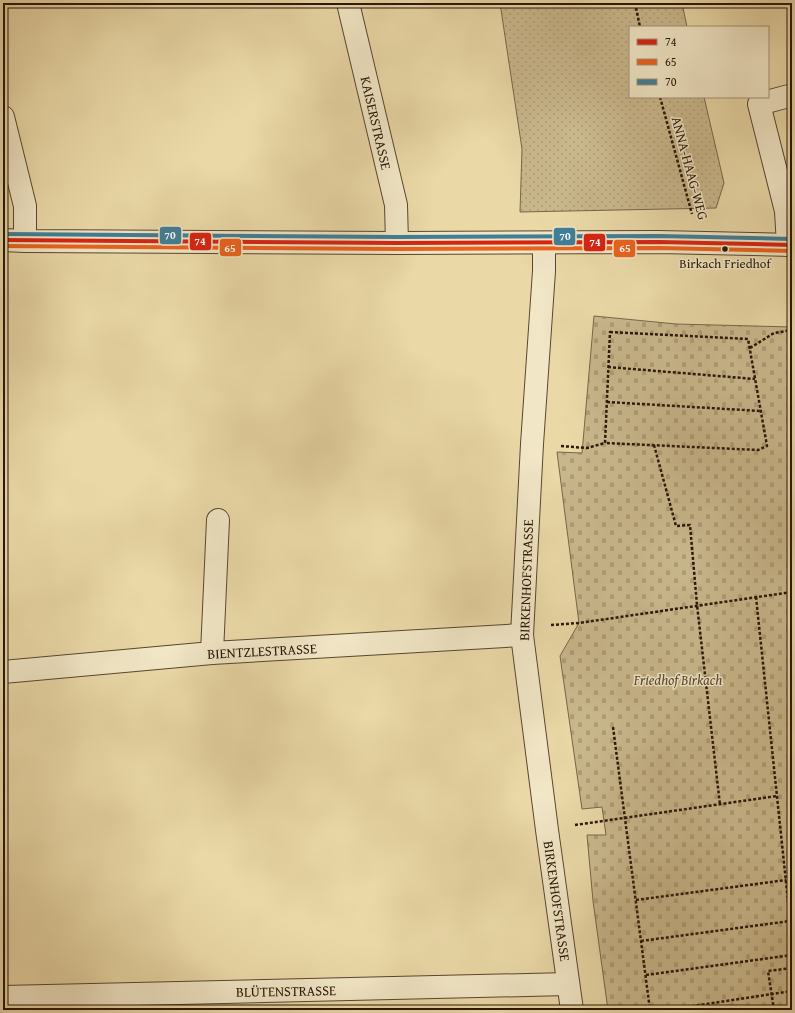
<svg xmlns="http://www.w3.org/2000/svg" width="795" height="1013" viewBox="0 0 795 1013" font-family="'Gentium Book Plus',serif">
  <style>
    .grass { fill: url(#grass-dots); stroke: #78664a }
    .cemetery { fill: url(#cemetery-stones); stroke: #78664a }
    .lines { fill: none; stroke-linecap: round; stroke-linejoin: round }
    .minor-casing { stroke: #58462f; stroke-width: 24 }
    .path { stroke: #281607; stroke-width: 2.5; stroke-dasharray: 3 2; stroke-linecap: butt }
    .minor { stroke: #f1e6c6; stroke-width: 22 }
    .bus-1-casing { stroke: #f1e6c6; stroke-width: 7 }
    .bus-2-casing { stroke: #f1e6c6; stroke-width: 7 }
    .bus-3-casing { stroke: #f1e6c6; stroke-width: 7 }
    .bus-1 { stroke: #d62413; stroke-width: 4 }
    .bus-2 { stroke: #ea621e; stroke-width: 4 }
    .bus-3 { stroke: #407e98; stroke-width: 4 }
    .bus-dot { fill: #281607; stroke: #f1e6c6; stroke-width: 1.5 }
    .labels { text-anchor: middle; stroke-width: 3; stroke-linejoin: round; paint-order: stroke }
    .bus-label { font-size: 13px; fill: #281607; stroke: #f1e6c6 }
    .street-label { font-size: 14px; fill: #281607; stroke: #f1e6c6 }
    .park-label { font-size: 14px; font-style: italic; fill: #58462f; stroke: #f1e6c6 }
    .line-badge { stroke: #f1e6c6; stroke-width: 1.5 }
    .badge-label { font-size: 11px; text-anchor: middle; font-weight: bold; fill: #fff }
  </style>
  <defs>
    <pattern id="grass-dots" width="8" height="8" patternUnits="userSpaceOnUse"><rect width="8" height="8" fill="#c9b78c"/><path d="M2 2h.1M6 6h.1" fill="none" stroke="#ad9d77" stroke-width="1.8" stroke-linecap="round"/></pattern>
    <pattern id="cemetery-stones" width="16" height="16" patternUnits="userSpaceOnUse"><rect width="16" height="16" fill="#c9b78c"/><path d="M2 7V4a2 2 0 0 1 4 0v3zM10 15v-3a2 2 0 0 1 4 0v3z" fill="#ad9d77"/></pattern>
  </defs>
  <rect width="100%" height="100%" fill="#ead8a7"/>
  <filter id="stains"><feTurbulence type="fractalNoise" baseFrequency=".005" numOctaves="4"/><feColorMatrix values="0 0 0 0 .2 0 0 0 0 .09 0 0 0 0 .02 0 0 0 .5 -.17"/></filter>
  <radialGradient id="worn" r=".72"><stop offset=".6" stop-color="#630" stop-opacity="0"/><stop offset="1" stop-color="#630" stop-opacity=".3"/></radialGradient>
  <polygon class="grass" points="500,3 682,3 687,27 630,27 630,97 704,97 724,183 716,208 520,212 522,149"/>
  <polygon class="cemetery" points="594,316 676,324 792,327 792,348 788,404 792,499 792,1010 608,1010 593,901 587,835 606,835 602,807 582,809 560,656 579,623 557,452 582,453"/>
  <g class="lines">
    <defs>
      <g id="minor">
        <polyline points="348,3 396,205 397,243"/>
        <polyline points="3,117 25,206 25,241"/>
        <polyline points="3,240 25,241 397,243 659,242 792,245"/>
        <polyline points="544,243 544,271 532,444 522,635 547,830 572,1010"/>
        <polyline points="788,245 786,211 759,104 789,96"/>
        <polyline points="212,653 218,520"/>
        <polyline points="3,672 212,653 522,635"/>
        <polyline points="3,997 568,984"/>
      </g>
    </defs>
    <use href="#minor" class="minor-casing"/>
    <g class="path">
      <polyline points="635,3 640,27"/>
      <polyline points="660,97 692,214"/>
      <polygon points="610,332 748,339 767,446 758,450 605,443"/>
      <polyline points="750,348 774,333 792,330"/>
      <polyline points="608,367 755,379"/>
      <polyline points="607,402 761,411"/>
      <polyline points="654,445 676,526 690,525 697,605 720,805"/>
      <polyline points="561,446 587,448 605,443"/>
      <polyline points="756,597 792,939"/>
      <polyline points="551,625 579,623 792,592"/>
      <polyline points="613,727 650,1010"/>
      <polyline points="575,825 777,796"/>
      <polyline points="636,900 786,880"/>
      <polyline points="641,941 790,921"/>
      <polyline points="646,975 792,955"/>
      <polyline points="667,1010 792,991"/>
      <polyline points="774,1010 768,971 792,968"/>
    </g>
    <use href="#minor" class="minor"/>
    <defs>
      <polyline id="bus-1" points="3,240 397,243 659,242 792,245"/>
      <polyline id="bus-2" points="3,246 397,249 659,248 792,251"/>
      <polyline id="bus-3" points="3,234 397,237 659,236 792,239"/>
    </defs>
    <use href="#bus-1" class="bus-1-casing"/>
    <use href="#bus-2" class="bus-2-casing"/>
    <use href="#bus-3" class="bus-3-casing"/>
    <use href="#bus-1" class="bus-1"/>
    <use href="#bus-2" class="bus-2"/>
    <use href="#bus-3" class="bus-3"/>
  </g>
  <circle class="bus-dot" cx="725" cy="249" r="3.5"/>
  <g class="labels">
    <g class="bus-label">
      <text x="725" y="268">Birkach Friedhof</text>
    </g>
    <g class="street-label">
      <text transform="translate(376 123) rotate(77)" y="5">KAISERSTRASSE</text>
      <text transform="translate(690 168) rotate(75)" y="5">ANNA-HAAG-WEG</text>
      <text transform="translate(526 580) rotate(-88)" y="5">BIRKENHOFSTRASSE</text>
      <text transform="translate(262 651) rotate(-3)" y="5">BIENTZLESTRASSE</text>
      <text transform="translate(557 901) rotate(82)" y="5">BIRKENHOFSTRASSE</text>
      <text transform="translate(286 991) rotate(-1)" y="5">BLÜTENSTRASSE</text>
    </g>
    <g class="park-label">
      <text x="678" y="685">Friedhof Birkach</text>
    </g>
  </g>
  <g class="line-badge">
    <rect x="159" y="226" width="23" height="19" rx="4" fill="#407e98"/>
    <rect x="553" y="227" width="23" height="19" rx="4" fill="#407e98"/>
    <rect x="189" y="232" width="23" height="19" rx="4" fill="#d62413"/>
    <rect x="583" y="233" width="23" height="19" rx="4" fill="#d62413"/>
    <rect x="219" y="238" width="23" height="19" rx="4" fill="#ea621e"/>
    <rect x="613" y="239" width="23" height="19" rx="4" fill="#ea621e"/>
  </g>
  <g class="badge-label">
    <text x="170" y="239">70</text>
    <text x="565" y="240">70</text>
    <text x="200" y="245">74</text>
    <text x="595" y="246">74</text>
    <text x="230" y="252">65</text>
    <text x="625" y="252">65</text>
  </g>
  <rect width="795" height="1013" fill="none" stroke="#ead8a7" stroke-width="16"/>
  <rect x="4" y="4" width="787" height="1005" fill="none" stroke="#281607" stroke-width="2"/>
  <rect x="8" y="8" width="779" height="997" fill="none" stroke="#281607"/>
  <rect x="629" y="26" width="140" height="72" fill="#f1e6c6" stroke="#a1937a"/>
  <rect x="637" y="39" width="20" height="6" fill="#d62413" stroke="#a1937a"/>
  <text x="665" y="46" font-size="12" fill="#281607">74</text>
  <rect x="637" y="59" width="20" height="6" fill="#ea621e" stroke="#a1937a"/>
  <text x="665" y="66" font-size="12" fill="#281607">65</text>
  <rect x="637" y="79" width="20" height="6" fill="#407e98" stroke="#a1937a"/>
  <text x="665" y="86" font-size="12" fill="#281607">70</text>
  <rect width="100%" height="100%" filter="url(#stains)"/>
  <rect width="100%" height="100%" fill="url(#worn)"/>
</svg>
